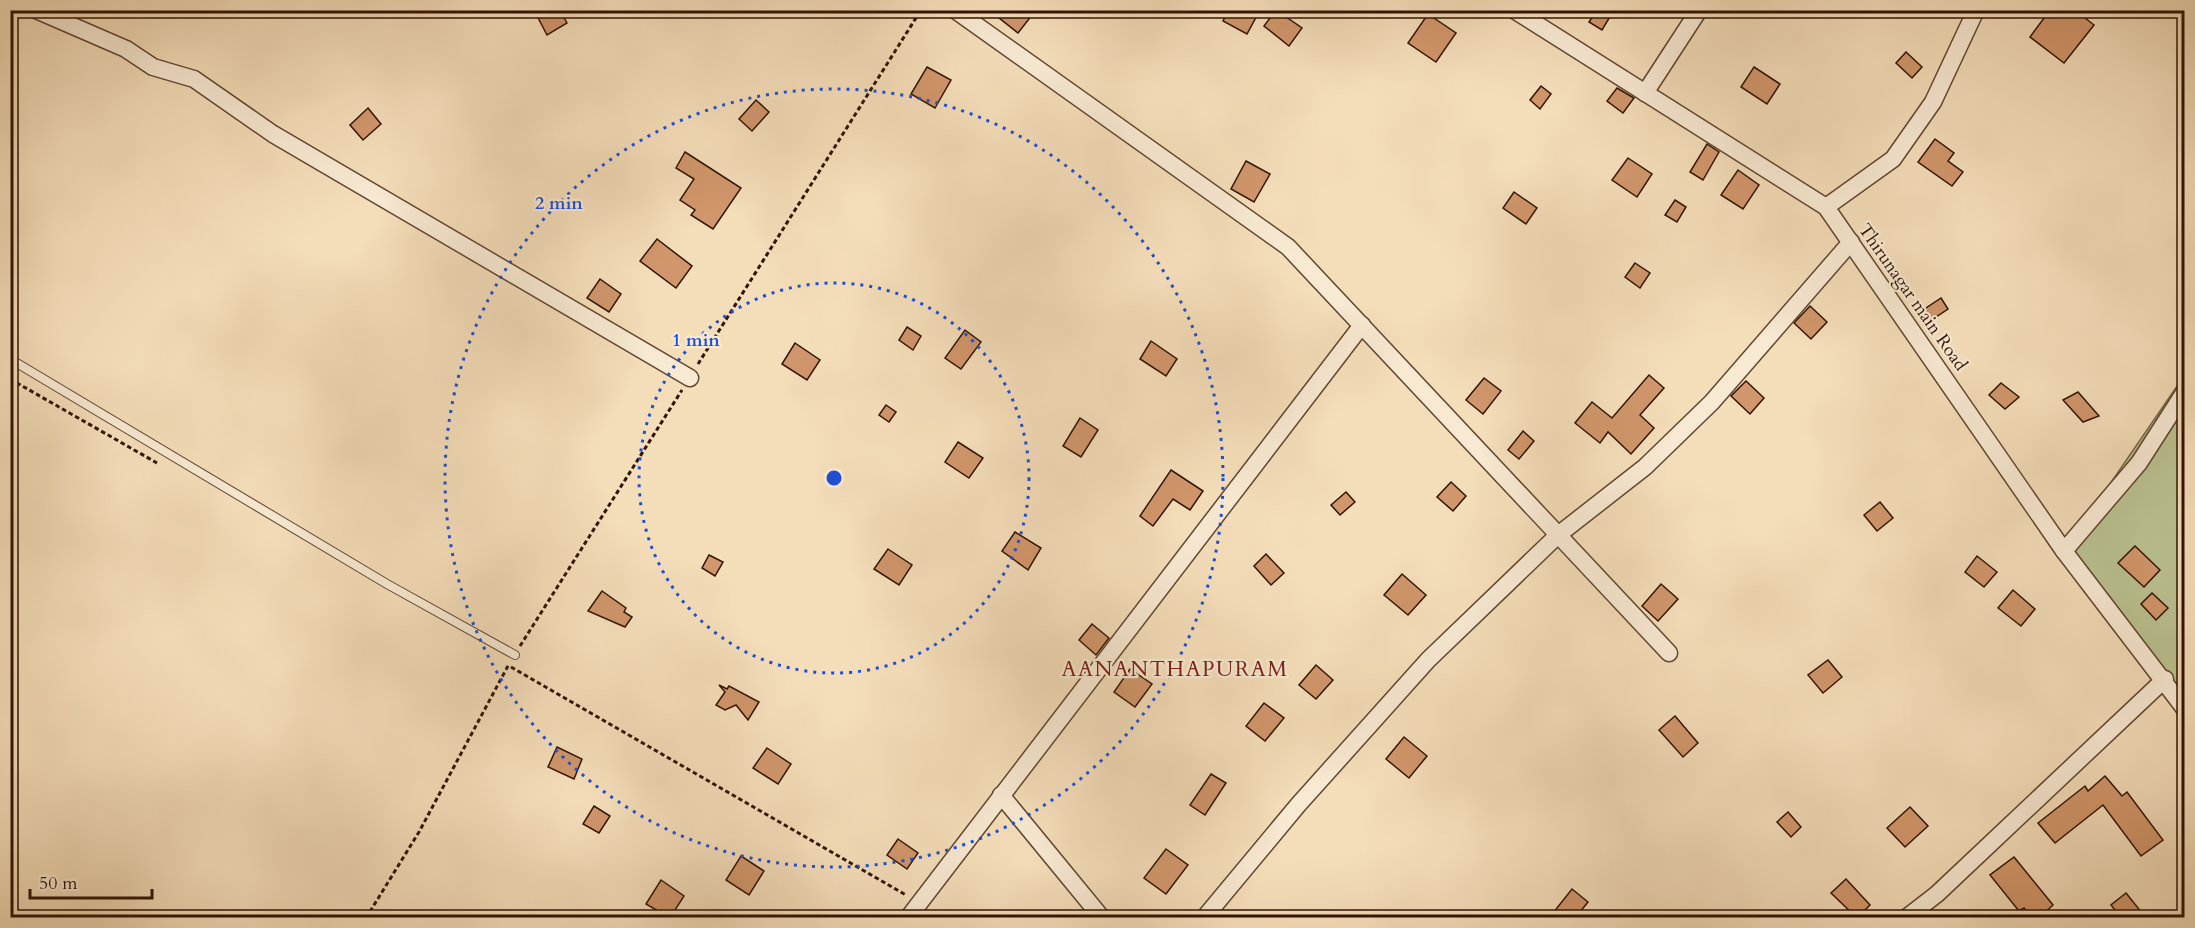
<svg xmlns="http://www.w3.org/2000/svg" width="2195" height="928" viewBox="0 0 2195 928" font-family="Cardo,serif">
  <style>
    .green { fill: #bac190; stroke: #756a4a; stroke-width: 1.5 }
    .building { fill: #d1966b; stroke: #301303; stroke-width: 1.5 }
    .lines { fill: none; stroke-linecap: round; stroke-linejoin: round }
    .service-casing { stroke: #614630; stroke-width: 10 }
    .minor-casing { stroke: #614630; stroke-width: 19 }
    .path { stroke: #301303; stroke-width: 3; stroke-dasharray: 4.5 3; stroke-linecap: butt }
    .service { stroke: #f8e9d2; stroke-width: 8 }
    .minor { stroke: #f8e9d2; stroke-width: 16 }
    .ring { fill: none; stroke: #1d4ed8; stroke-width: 3; stroke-dasharray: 3 6 }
    .labels { text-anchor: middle; stroke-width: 4.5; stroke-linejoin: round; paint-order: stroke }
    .street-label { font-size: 18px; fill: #301303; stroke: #f8e9d2 }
    .quarter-label { font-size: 21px; letter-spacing: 1.5px; fill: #7a1f14; stroke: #f8e9d2 }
    .centre { fill: #1d4ed8; stroke: #f8e9d2; stroke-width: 3 }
    .ring-label { font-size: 18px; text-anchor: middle; font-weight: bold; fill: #1d4ed8; stroke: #f8e9d2; stroke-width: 4.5; stroke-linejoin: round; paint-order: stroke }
  </style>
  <rect width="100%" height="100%" fill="#f4ddb9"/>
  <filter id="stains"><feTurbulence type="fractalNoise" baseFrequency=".00333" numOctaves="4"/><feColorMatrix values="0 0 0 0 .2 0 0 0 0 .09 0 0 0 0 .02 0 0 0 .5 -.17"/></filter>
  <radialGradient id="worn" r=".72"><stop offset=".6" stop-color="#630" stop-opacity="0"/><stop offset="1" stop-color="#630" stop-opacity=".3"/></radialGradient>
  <polygon class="green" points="2184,376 2184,723 2064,551"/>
  <g class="building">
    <polygon points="534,10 560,10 567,23 547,35"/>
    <polygon points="989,10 1036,10 1018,33"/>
    <polygon points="1229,10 1260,10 1247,34 1223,21"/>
    <polygon points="1276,10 1302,28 1289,46 1264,26"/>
    <polygon points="1597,10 1614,10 1602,30 1589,22"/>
    <polygon points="2050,10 2075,10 2094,25 2064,63 2030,37"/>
    <polygon points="1428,14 1456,33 1436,62 1408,43"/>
    <polygon points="1906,52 1922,67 1912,78 1896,63"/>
    <polygon points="927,67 951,80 935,108 911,94"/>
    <polygon points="1754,67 1780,84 1767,104 1741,87"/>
    <polygon points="1541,86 1551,94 1540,109 1530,100"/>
    <polygon points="1617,88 1634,98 1623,113 1607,101"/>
    <polygon points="756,100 769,112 752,131 739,119"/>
    <polygon points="368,108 381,124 363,140 350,125"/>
    <polygon points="1935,139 1954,153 1948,161 1963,172 1952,186 1918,162"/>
    <polygon points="1707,144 1719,152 1703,180 1690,172"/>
    <polygon points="685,152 741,188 713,229 691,215 695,210 680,200 694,179 676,168"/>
    <polygon points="1628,158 1652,174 1637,197 1612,180"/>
    <polygon points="1246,161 1270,174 1254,202 1231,189"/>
    <polygon points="1738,170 1759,185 1743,209 1721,195"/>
    <polygon points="1514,192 1537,208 1526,224 1503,208"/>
    <polygon points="1675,200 1686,207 1677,222 1665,215"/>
    <polygon points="657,239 692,266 676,288 640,261"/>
    <polygon points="1635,263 1650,273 1640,288 1625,277"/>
    <polygon points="600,279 621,294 609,312 587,298"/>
    <polygon points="1941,298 1948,309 1924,325 1917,314"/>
    <polygon points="1810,306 1827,322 1811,339 1794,323"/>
    <polygon points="907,327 921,336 913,350 899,340"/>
    <polygon points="965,330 981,342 961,369 945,358"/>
    <polygon points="1151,341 1177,359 1166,376 1140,359"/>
    <polygon points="795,343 820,360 807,380 782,364"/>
    <polygon points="1649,375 1664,388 1640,415 1654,428 1631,454 1608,432 1600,443 1575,423 1592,402 1612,418"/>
    <polygon points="1484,378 1501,391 1483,414 1466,400"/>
    <polygon points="1746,381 1764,398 1750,414 1731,396"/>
    <polygon points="2001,383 2019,397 2005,409 1989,395"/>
    <polygon points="2078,392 2099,416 2083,422 2063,400"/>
    <polygon points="886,405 896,412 889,422 879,415"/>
    <polygon points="1080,418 1098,430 1081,457 1063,446"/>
    <polygon points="1523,431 1534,441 1519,459 1508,450"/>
    <polygon points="958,442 983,458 969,478 945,462"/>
    <polygon points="1171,470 1203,491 1190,510 1173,499 1153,526 1140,516"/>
    <polygon points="1451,482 1466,496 1453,511 1437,497"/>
    <polygon points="1346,492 1355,502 1340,515 1331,505"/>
    <polygon points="1880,502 1893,518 1877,531 1864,515"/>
    <polygon points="1015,532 1041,548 1028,570 1002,551"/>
    <polygon points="2135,546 2160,570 2144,587 2118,563"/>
    <polygon points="888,549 912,565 899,585 874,569"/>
    <polygon points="1266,554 1284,573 1271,585 1254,566"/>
    <polygon points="709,555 723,562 715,576 702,568"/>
    <polygon points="1977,556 1997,572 1984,587 1965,572"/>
    <polygon points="1402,574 1426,595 1408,615 1384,595"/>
    <polygon points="1661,584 1678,599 1658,621 1642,606"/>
    <polygon points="2013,590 2035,609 2021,626 1998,608"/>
    <polygon points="602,591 626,608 624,612 632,617 625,627 588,611"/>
    <polygon points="2152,593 2168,608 2156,620 2141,604"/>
    <polygon points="1092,624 1109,638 1096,655 1079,640"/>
    <polygon points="1828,660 1842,677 1823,693 1808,675"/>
    <polygon points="1316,665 1333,680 1316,699 1299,685"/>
    <polygon points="1130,669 1152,684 1135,707 1114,692"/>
    <polygon points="719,685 727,689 729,686 759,702 748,720 736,705 725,710 716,705 725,692"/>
    <polygon points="1264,703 1284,718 1265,741 1246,726"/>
    <polygon points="1675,716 1698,743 1683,757 1659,730"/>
    <polygon points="1404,737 1427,756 1409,778 1386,759"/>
    <polygon points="557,747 582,759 574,779 548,767"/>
    <polygon points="767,748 791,764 778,784 753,768"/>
    <polygon points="1211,774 1226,783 1205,815 1190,805"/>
    <polygon points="2105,776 2122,796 2127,792 2163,840 2141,856 2103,805 2055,843 2038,823 2085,786 2088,791"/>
    <polygon points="594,806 610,816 599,833 583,824"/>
    <polygon points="1910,807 1928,826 1905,847 1887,828"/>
    <polygon points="1788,812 1801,827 1791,837 1777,822"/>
    <polygon points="898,839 918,853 907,869 887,855"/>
    <polygon points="1166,849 1188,865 1166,894 1144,878"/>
    <polygon points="741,856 764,871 749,895 726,880"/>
    <polygon points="2014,857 2053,905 2039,918 2032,918 2024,908 2019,911 1990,875"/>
    <polygon points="1846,879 1870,905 1857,918 1831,893"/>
    <polygon points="661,880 684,896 670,918 646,904"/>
    <polygon points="1572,889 1588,902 1575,918 1549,918"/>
    <polygon points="2126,893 2146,918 2121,918 2111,905"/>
  </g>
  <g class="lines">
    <defs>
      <polyline id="service" points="10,359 387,584 515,655"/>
      <g id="minor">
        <polyline points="36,10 126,49 153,67 194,79 273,134 690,378"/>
        <polyline points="955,10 1288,247 1669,653"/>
        <polyline points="1514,10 1826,207 2064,551 2184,708"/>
        <polyline points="1645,93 1699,10"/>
        <polyline points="1826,207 1893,159 1933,102 1976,10"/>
        <polyline points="2064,551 2139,463 2184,393"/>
        <polyline points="1001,795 1102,918"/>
        <polyline points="908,918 1362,325"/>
        <polyline points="1204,918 1298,805 1428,660 1558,535 1645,467 1712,402 1851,242"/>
        <polyline points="1906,918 1937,894 2165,679"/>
      </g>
    </defs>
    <use href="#service" class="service-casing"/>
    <use href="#minor" class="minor-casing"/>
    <g class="path">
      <polyline points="698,364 921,10"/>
      <polyline points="10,379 157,463"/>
      <polyline points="520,646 682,390"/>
      <polyline points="511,667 906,895"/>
      <polyline points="366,918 419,832 509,664"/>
    </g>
    <use href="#service" class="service"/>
    <use href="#minor" class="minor"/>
  </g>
  <g class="ring">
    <circle cx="834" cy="478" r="195"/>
    <circle cx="834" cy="478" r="389"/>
  </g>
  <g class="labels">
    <g class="street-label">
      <text transform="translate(1913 297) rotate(55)" y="6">Thirunagar main Road</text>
    </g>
    <g class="quarter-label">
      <text x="1175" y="676">AANANTHAPURAM</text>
    </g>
  </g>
  <circle cx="834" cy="478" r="9" class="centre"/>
  <g class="ring-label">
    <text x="559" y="209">2 min</text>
    <text x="696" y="346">1 min</text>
  </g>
  <rect width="2195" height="928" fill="none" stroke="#f4ddb9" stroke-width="36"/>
  <rect x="12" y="12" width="2171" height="904" fill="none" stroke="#301303" stroke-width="3"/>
  <rect x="18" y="18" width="2159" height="892" fill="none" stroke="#301303" stroke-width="1.5"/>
  <path d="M30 889v9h122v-9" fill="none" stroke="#301303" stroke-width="3"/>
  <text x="39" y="889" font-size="18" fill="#301303" stroke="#f8e9d2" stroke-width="4.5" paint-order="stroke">50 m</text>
  <rect width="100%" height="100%" filter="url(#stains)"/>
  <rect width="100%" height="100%" fill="url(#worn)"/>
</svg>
